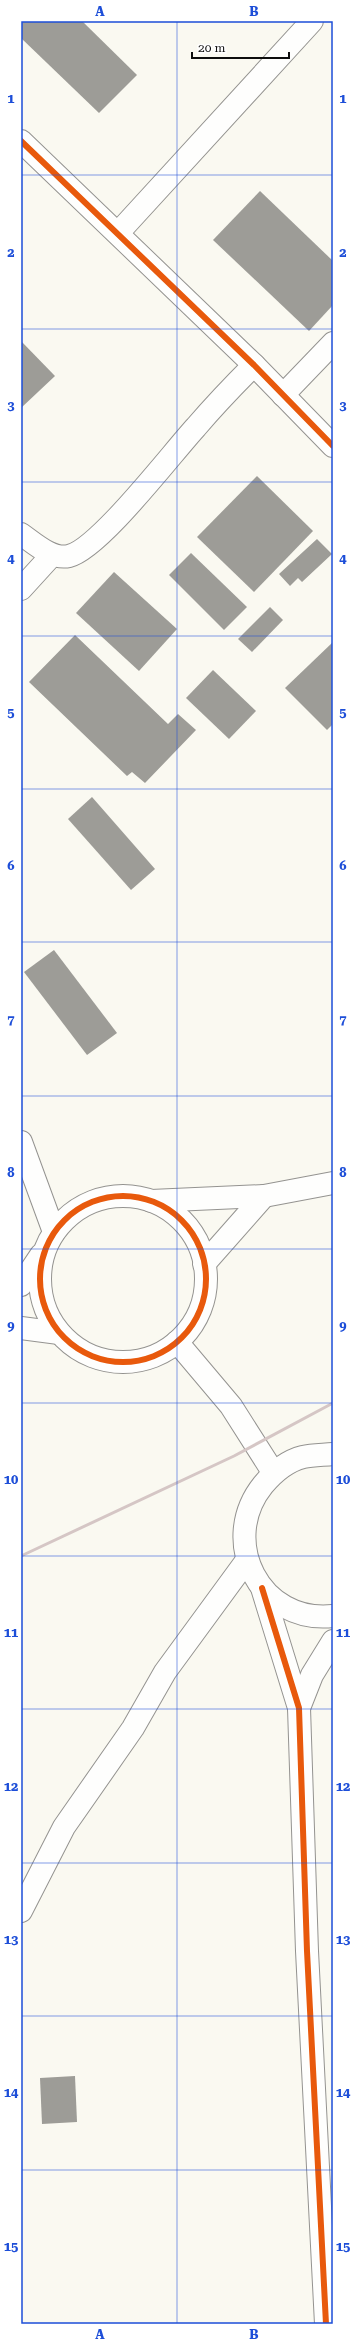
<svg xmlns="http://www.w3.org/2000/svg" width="354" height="2345" viewBox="0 0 354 2345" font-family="'Roboto Serif',serif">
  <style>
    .building { fill: #9d9c97 }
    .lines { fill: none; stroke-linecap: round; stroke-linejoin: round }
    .minor-casing { stroke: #949390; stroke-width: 24 }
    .minor { stroke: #fefefd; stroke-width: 22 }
    .rail { stroke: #d5c6c5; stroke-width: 3 }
    .cycleway-casing { stroke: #fff; stroke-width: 8 }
    .cycleway { stroke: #e8590c; stroke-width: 6 }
    .grid { fill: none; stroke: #1d4ed8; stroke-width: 1; stroke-opacity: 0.55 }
    .neatline { fill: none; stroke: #1d4ed8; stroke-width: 1.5 }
    .grid-label { font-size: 13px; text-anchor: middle; font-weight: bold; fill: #1d4ed8 }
  </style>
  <rect width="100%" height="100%" fill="#faf9f1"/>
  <g class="building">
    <polygon points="21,21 82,21 137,75 99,113 21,38"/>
    <polygon points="260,191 333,261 333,305 309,331 213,240"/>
    <polygon points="21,341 55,376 21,408"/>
    <polygon points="257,476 313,531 254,592 197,537"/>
    <polygon points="317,539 332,554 302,582 298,578 290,586 279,574"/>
    <polygon points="191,553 247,607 224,630 169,575"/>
    <polygon points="114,572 177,629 139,671 76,613"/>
    <polygon points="270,607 283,620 252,652 238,639"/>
    <polygon points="75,635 168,724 178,714 196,730 145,783 132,772 127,776 29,682"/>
    <polygon points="333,642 333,724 327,730 285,688"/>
    <polygon points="213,670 256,711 229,739 186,698"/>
    <polygon points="92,797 155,869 131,890 68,819"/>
    <polygon points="54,950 117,1033 87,1055 24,972"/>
    <polygon points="75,2076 77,2122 42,2124 40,2078"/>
  </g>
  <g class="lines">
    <defs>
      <g id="minor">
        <polyline points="21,141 254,365 333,446"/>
        <polyline points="118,233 312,21"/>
        <polyline points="283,395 333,343"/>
        <path d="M21,534C34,543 52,560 69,556C99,549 172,453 196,427C214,406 234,385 254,365"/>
        <polyline points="21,589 52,555"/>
        <polyline points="21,1142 54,1232"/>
        <circle cx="123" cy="1279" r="83"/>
        <polyline points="151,1201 264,1196 333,1183"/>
        <polyline points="204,1264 264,1196"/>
        <polyline points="21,1285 41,1255"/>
        <polyline points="21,1328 59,1333"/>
        <polyline points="177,1342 231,1406 273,1472"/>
        <path d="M333,1454C323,1455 312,1455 303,1457C287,1461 273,1473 263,1485C218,1541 260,1624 333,1616"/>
        <polyline points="262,1588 299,1708 307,1951 326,2324"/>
        <polyline points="299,1708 312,1675 333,1641"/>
        <polyline points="21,1911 64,1827 133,1728 165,1672 247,1560"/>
      </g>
    </defs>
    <use href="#minor" class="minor-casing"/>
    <use href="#minor" class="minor"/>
    <polyline class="rail" points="21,1556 234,1456 333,1403"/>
    <defs>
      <g id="cycleway">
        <polyline points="21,141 254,365 333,446"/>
        <circle cx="123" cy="1279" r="83"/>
        <polyline points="262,1588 299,1708 307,1951 326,2324"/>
      </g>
    </defs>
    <use href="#cycleway" class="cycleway-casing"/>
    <use href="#cycleway" class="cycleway"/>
  </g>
  <path class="grid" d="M177,21V2324M21,175H333M21,329H333M21,482H333M21,636H333M21,789H333M21,942H333M21,1096H333M21,1249H333M21,1403H333M21,1556H333M21,1709H333M21,1863H333M21,2016H333M21,2170H333"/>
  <rect width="354" height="2345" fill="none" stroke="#ffffff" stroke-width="44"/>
  <path d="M192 52v6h97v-6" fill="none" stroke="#0d0d0d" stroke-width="2"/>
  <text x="198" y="52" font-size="12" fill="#0d0d0d" stroke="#ffffff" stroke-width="3" paint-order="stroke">20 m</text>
  <rect x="22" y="22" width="310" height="2301" class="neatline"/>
  <g class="grid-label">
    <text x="100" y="16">A</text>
    <text x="254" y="16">B</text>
    <text x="11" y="103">1</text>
    <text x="343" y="103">1</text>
    <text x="11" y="257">2</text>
    <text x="343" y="257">2</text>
    <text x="11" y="410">3</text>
    <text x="343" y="410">3</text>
    <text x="11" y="563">4</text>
    <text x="343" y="563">4</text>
    <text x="11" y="717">5</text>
    <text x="343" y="717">5</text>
    <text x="11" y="870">6</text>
    <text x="343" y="870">6</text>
    <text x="11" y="1024">7</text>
    <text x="343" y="1024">7</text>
    <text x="11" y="1177">8</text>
    <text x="343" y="1177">8</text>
    <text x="11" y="1330">9</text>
    <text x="343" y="1330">9</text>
    <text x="11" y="1484">10</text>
    <text x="343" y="1484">10</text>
    <text x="11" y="1637">11</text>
    <text x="343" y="1637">11</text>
    <text x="11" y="1791">12</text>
    <text x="343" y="1791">12</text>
    <text x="11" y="1944">13</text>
    <text x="343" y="1944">13</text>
    <text x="11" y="2097">14</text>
    <text x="343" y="2097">14</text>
    <text x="11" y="2251">15</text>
    <text x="343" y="2251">15</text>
    <text x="100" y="2339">A</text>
    <text x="254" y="2339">B</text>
  </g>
</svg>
